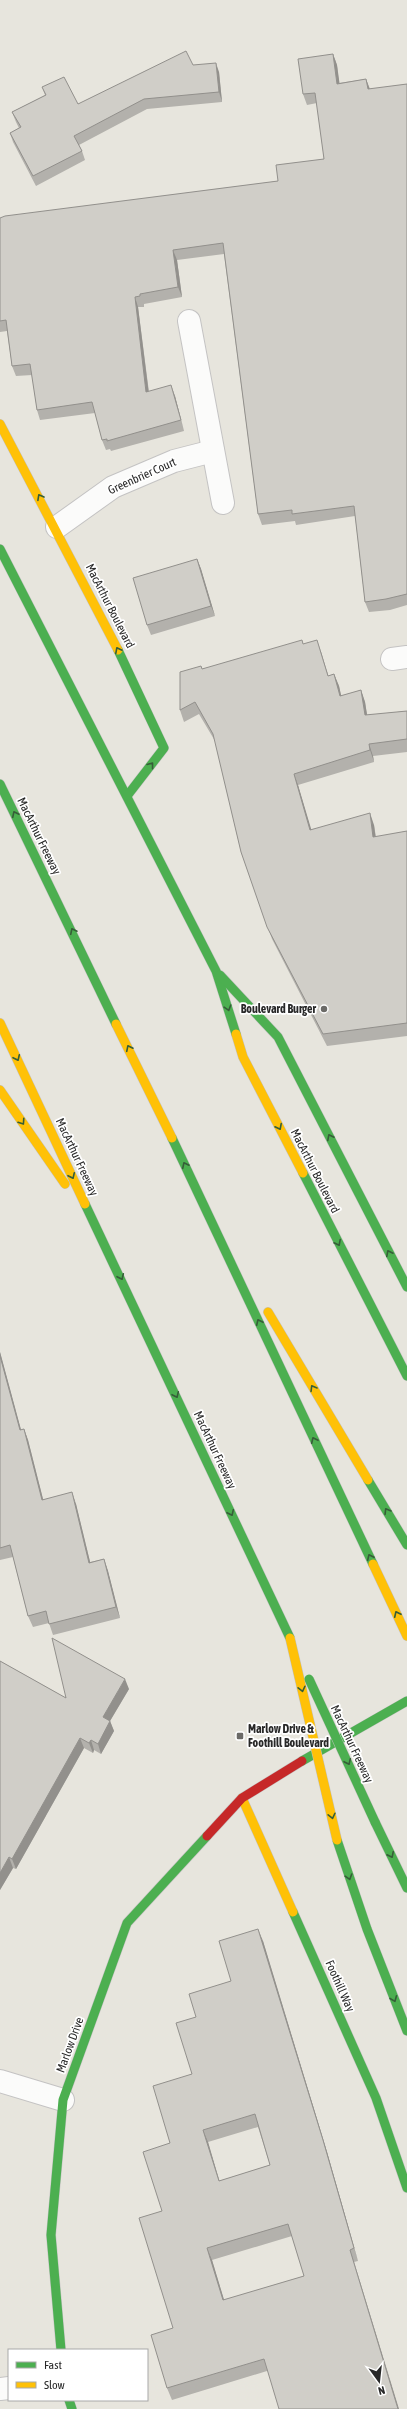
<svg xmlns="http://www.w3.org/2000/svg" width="407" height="2409" viewBox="0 0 407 2409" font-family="'Asap Condensed',sans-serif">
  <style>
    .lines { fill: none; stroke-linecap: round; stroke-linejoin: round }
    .street-casing { stroke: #c4c3c3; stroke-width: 24 }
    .fast-casing { stroke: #c4c3c3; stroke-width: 10 }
    .slow-casing { stroke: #c4c3c3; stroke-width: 10 }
    .jam-casing { stroke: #c4c3c3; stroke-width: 10 }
    .street { stroke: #fbfbfa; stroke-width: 22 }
    .fast { stroke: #4caf50; stroke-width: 9 }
    .slow { stroke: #ffc107; stroke-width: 9 }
    .jam { stroke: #c62828; stroke-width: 9 }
    .fast-bridge-casing { stroke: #c3c2c0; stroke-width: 10; stroke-linecap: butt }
    .slow-bridge-casing { stroke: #c3c2c0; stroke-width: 10; stroke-linecap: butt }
    .fast-bridge { stroke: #4caf50; stroke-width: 9 }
    .slow-bridge { stroke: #ffc107; stroke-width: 9 }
    .wall { fill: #b3b1ac; fill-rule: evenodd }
    .shaded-wall { fill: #92908c }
    .building { fill: #d0cec8; stroke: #92908c; fill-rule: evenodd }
    .oneway { stroke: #365e38 }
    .poi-dot { fill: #6b6a67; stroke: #fff; stroke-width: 1.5 }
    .labels { text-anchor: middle; stroke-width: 3.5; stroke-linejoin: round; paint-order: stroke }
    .street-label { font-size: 12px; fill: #282828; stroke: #fff }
    .poi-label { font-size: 12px; font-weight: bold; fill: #282828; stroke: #fff; text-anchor: end }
  </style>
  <rect width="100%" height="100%" fill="#e7e5dd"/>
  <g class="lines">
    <defs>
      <g id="street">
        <polyline points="189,321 223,503"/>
        <polyline points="57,527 113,487 174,461 213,451"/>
        <polyline points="392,659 407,657"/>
        <polyline points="0,2081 63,2100"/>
        <polyline points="0,2389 9,2388"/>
      </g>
      <g id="fast">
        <polyline points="0,549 216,971 236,1034"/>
        <polyline points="118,650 164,748 127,796"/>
        <polyline points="0,784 116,1024"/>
        <polyline points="220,975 278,1037 407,1287"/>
        <polyline points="172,1138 373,1564"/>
        <polyline points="303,1173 407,1376"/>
        <polyline points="85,1204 290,1638"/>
        <polyline points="368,1480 407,1545"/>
        <polyline points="302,1761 407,1701"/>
        <polyline points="375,1822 407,1888"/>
        <polyline points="337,1840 367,1929 407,2031"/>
        <polyline points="293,1912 376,2098 407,2188"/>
        <polyline points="61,2350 51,2235 63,2100 127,1923 207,1836"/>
        <polyline points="69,2400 72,2409"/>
      </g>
      <g id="slow">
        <polyline points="0,424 118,650"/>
        <polyline points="0,1023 85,1204"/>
        <polyline points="116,1024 172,1138"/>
        <polyline points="236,1034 243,1057 303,1173"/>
        <polyline points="0,1090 65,1184"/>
        <polyline points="268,1312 368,1480"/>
        <polyline points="373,1564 407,1636"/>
        <polyline points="242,1798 293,1912"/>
      </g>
      <polyline id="jam" points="207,1836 242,1798 302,1761"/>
    </defs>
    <use href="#street" class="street-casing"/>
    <use href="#fast" class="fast-casing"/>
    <use href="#slow" class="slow-casing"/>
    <use href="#jam" class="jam-casing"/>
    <use href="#street" class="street"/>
    <use href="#fast" class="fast"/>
    <use href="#slow" class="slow"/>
    <use href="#jam" class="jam"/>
    <defs>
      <polyline id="fast-bridge" points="309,1679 375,1822"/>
      <polyline id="slow-bridge" points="290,1638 337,1840"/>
    </defs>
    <use href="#fast-bridge" class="fast-bridge-casing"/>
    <use href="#slow-bridge" class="slow-bridge-casing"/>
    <use href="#fast-bridge" class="fast-bridge"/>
    <use href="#slow-bridge" class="slow-bridge"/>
  </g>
  <g class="wall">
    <polygon points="333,54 337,65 339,83 366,79 370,89 407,84 407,605 390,610 369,612 365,602 355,516 296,525 295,521 262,525 258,514 224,254 177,260 182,297 144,304 144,307 138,307 149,392 175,396 184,431 111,451 110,449 106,450 102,440 95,413 40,420 37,410 32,375 16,376 12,366 7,331 0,332 0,218 278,181 324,159 317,103 307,105 303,94"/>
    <polygon points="193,65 219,72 222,102 147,109 79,145 82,151 85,160 36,186 13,142 10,133 19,128 16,122 12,112 45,95 42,87 78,104"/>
    <polygon points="197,559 201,569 215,616 151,635 147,625"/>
    <polygon points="303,644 321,652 328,676 334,674 339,686 341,696 361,690 365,702 367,715 407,711 407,752 373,756 374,762 298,785 311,830 374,825 376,837 407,831 407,1036 327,1046 272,939 241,852 215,741 199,714 184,722 180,710 202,669"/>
    <polygon points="0,1352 21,1430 24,1429 28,1440 43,1499 76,1504 90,1562 104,1559 108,1571 120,1618 53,1635 49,1623 33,1627 28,1616 13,1557 0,1560"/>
    <polygon points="0,1661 66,1698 129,1689 110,1721 114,1731 101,1754 94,1750 93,1753 84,1748 16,1869 13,1868 0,1890"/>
    <path d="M263,1941L327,2152L358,2261L354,2262L267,2371L172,2400L167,2388L173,2328L162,2211L170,2143L192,2074L196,2017L231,1981ZM258,2127L270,2165L219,2181L208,2142ZM292,2236L304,2276L224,2300L212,2260Z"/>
  </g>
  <g class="shaded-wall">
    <polygon points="333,54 337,65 341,94 337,84"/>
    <polygon points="216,63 219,72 222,102 219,92"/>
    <polygon points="366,79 370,90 368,89"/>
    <polygon points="173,250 177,260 182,297 178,287"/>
    <polygon points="135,297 138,307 150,403 146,392"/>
    <polygon points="171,385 175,396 184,431 181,420"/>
    <polygon points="197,559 201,569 215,616 211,606"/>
    <polygon points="317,640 321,652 332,688 328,676"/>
    <polygon points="334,674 339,686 344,708 340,696"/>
    <polygon points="361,690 365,702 369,727 365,715"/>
    <polygon points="369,744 373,756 374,762 370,750"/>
    <polygon points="294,774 298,785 315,842 310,830"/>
    <polygon points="370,813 374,825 377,849 373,837"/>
    <polygon points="0,1352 24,1441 20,1430 0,1356"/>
    <polygon points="24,1429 28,1440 46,1511 42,1500"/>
    <polygon points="72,1492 76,1504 93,1574 89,1563"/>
    <polygon points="104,1559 108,1571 120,1618 116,1607"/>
    <polygon points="125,1679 129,1689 110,1721 114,1731 101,1754 98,1744 103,1717"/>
    <polygon points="80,1738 84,1748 16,1869 12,1859"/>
    <polygon points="91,1740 94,1750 93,1753 89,1743"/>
    <polygon points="9,1857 13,1868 0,1890 0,1873"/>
    <polygon points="258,1929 263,1941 327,2152 358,2261 354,2248"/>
    <polygon points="203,2130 208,2142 223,2193 219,2181"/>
    <polygon points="207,2248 212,2260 228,2313 223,2300"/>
    <polygon points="350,2250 354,2262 399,2409 398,2409"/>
  </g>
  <g class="building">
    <polygon points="186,51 193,65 216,63 219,92 144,99 74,136 82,151 33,176 10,133 21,127 12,112 46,95 42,87 64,77 78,104"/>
    <polygon points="333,54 337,84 366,79 368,89 407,84 407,594 386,599 365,602 354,506 292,514 292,510 258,514 223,243 173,250 178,287 140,294 140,296 135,297 146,392 171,385 181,420 107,441 107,439 102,440 92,402 37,410 30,364 12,366 6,320 0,321 0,218 5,216 278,181 276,165 324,159 315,93 303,94 298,59"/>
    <polygon points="197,559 211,606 147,625 133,578"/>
    <polygon points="302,640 303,644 317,640 328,676 334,674 340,696 361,690 365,715 407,711 407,739 369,744 370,750 294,774 310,830 370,813 373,837 407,831 407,1023 323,1034 267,927 241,852 213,734 195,702 180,710 180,672 201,666 202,669"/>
    <polygon points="0,1356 20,1430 24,1429 42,1500 72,1492 89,1563 104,1559 116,1607 49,1624 46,1611 28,1616 10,1545 0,1548"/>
    <polygon points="52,1638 125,1679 103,1717 110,1721 98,1744 91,1740 89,1743 80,1738 12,1859 9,1857 0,1873 0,1661 66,1698"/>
    <path d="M258,1929L323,2140L354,2248L350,2250L398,2409H279L264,2359L167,2388L151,2335L173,2328L139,2218L162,2211L143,2152L170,2143L153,2086L192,2074L176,2023L196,2017L189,1994L231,1981L219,1941ZM255,2114L270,2165L219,2181L203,2130ZM288,2224L304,2276L223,2300L207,2248Z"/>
  </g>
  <defs><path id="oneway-chevron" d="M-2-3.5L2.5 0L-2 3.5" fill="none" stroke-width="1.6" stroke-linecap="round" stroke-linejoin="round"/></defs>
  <g class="oneway">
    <use href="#oneway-chevron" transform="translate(40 497) rotate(-119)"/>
    <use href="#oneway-chevron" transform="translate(118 650) rotate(-117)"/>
    <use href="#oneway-chevron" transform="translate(151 765) rotate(-52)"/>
    <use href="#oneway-chevron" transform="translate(15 814) rotate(-116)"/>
    <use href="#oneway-chevron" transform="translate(73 931) rotate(-116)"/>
    <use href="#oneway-chevron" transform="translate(228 1008) rotate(73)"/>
    <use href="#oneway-chevron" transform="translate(129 1048) rotate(-116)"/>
    <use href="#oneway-chevron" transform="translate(17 1058) rotate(65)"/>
    <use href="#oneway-chevron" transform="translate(22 1122) rotate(56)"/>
    <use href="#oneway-chevron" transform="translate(279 1127) rotate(63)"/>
    <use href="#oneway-chevron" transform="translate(330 1137) rotate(-117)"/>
    <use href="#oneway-chevron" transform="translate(185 1165) rotate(-116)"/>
    <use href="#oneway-chevron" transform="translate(72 1176) rotate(65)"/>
    <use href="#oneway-chevron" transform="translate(338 1243) rotate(63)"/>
    <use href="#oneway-chevron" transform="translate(389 1253) rotate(-117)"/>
    <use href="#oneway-chevron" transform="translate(121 1277) rotate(65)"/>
    <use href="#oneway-chevron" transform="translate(259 1322) rotate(-115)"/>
    <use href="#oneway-chevron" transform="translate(313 1388) rotate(-121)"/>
    <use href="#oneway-chevron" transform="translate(176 1395) rotate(65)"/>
    <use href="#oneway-chevron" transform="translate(314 1440) rotate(-115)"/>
    <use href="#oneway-chevron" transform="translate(387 1511) rotate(-121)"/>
    <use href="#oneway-chevron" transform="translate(231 1513) rotate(65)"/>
    <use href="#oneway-chevron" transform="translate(370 1557) rotate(-115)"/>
    <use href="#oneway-chevron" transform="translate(397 1614) rotate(-115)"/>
    <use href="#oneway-chevron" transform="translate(302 1689) rotate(77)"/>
    <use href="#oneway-chevron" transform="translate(348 1762) rotate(65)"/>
    <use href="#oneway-chevron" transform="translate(332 1816) rotate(77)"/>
    <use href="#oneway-chevron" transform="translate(391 1855) rotate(64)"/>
    <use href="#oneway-chevron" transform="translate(349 1877) rotate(73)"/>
    <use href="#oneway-chevron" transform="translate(394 1999) rotate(68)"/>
  </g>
  <g class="poi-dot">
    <circle cx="324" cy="1009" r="4"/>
    <rect x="236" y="1732" width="8" height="8" rx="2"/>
  </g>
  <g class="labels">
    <g class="street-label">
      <text transform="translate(142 476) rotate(-24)" y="4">Greenbrier Court</text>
      <text transform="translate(110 606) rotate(63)" y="4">MacArthur Boulevard</text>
      <text transform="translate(39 836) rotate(64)" y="4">MacArthur Freeway</text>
      <text transform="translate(77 1157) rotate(65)" y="4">MacArthur Freeway</text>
      <text transform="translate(315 1171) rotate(63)" y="4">MacArthur Boulevard</text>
      <text transform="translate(215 1450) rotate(65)" y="4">MacArthur Freeway</text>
      <text transform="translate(352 1744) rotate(65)" y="4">MacArthur Freeway</text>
      <text transform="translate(340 1986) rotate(66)" y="4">Foothill Way</text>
      <text transform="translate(70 2045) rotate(-70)" y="4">Marlow Drive</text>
    </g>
    <g class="poi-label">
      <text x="316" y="1013">Boulevard Burger</text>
      <text x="248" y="1733" text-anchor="start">Marlow Drive &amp;<tspan x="248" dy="14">Foothill Boulevard</tspan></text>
    </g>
  </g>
  <rect x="8" y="2349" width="140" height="52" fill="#ffffff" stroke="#a9a9a9"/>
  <rect x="16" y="2362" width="20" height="6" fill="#4caf50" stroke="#a9a9a9"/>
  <text x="44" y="2369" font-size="12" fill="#282828">Fast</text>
  <rect x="16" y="2382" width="20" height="6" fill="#ffc107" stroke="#a9a9a9"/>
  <text x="44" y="2389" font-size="12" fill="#282828">Slow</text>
  <g transform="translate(379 2381) rotate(165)" stroke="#ffffff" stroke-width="3" paint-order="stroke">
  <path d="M0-3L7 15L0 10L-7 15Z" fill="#282828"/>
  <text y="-6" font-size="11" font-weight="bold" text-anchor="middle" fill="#282828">N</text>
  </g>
</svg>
